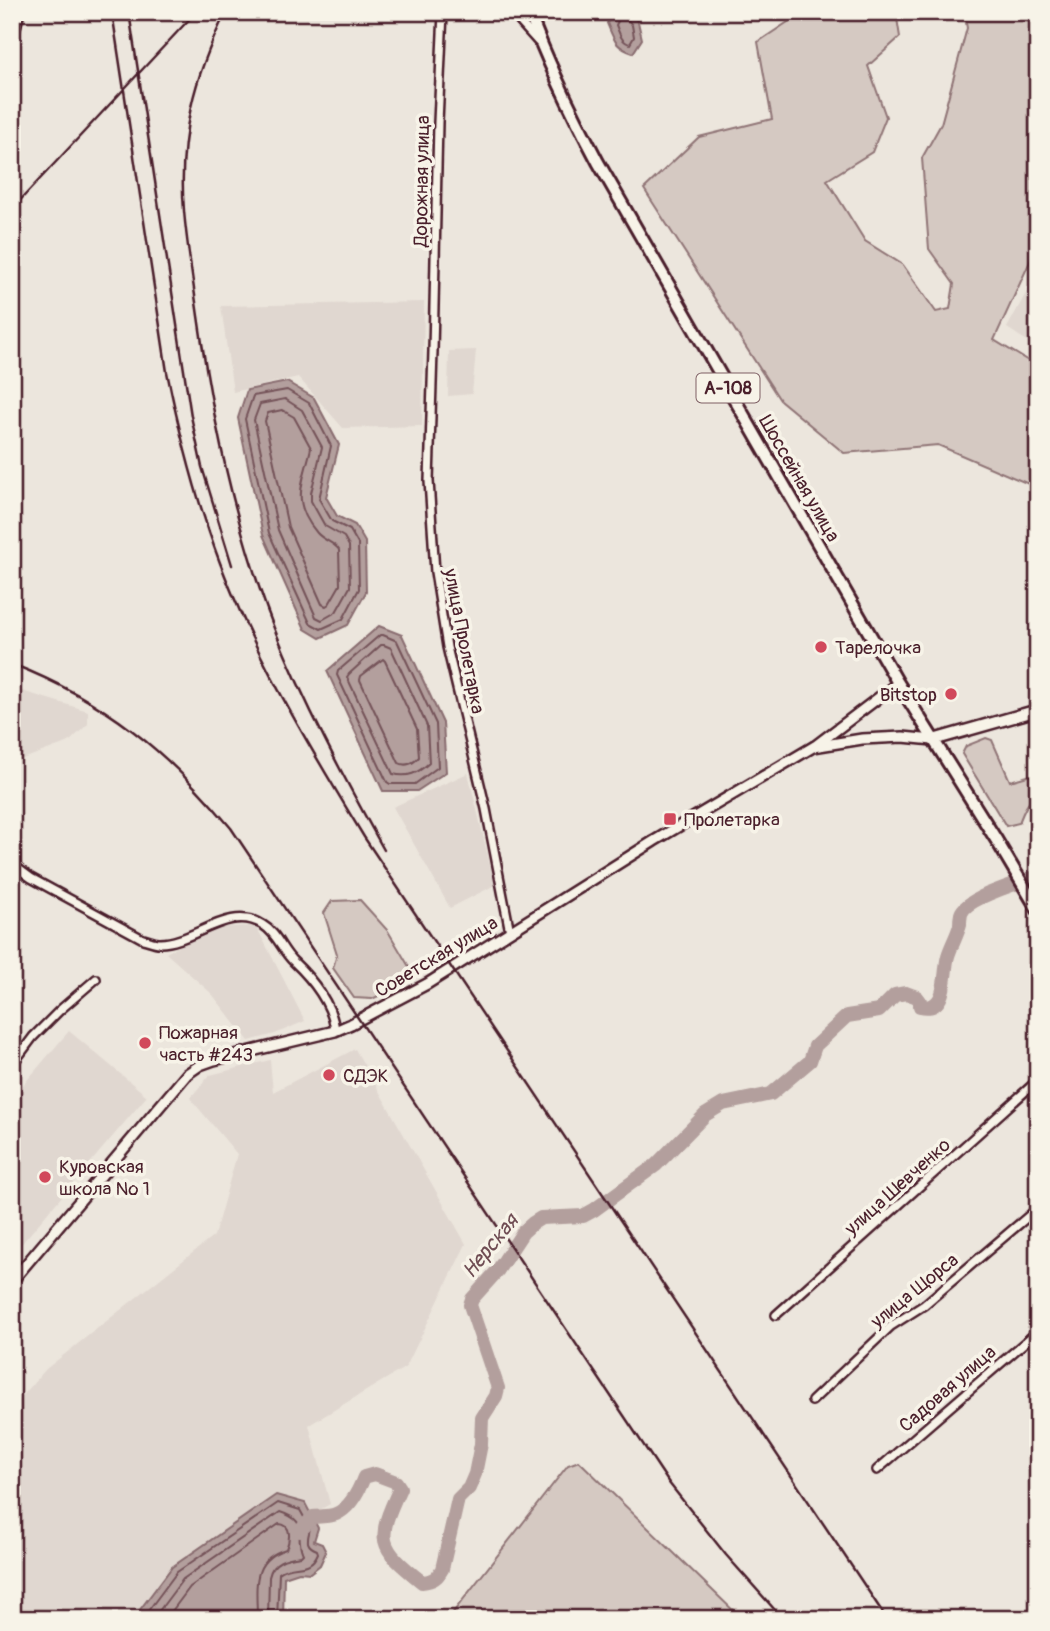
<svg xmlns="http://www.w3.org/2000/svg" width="1050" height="1631" viewBox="0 0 1050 1631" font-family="Pangolin,sans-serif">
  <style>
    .built { fill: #e0d7d0 }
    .green { fill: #d5c9c2; stroke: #907476; stroke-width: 2 }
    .water { fill: #b39f9d; stroke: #896c6f; stroke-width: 2 }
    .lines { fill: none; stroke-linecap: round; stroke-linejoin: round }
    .shore { stroke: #745259; stroke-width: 2 }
    .river { stroke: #b39f9d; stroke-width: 14 }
    .minor-casing { stroke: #4a1f2b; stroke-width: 12 }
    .tertiary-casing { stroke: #4a1f2b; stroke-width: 14 }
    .secondary-casing { stroke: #4a1f2b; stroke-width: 15 }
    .trunk-casing { stroke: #4a1f2b; stroke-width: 16 }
    .minor { stroke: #f7f3e8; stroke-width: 7 }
    .tertiary { stroke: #f7f3e8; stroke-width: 9 }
    .secondary { stroke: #f7f3e8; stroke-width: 10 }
    .trunk { stroke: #f7f3e8; stroke-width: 10 }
    .rail { stroke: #4a1f2b; stroke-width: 2.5 }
    .poi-dot { fill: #d1495b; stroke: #f7f3e8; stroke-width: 2.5 }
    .labels { text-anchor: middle; stroke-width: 7; stroke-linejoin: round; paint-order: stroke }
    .shield { fill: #f7f3e8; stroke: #7e5f64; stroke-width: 2 }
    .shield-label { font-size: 18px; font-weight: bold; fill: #4a1f2b }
    .street-label { font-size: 19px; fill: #4a1f2b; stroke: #f7f3e8 }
    .poi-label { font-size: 19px; fill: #4a1f2b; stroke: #f7f3e8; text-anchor: start }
    .water-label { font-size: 21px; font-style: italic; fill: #6f4c53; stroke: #f7f3e8 }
  </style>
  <rect width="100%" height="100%" fill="#ece6dd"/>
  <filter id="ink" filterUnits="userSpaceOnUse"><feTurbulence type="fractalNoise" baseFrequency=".0143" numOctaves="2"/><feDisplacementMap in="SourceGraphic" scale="14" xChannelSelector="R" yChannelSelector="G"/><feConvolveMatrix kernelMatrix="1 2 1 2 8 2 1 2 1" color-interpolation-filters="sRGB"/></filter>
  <g filter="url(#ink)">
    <g class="built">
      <polygon points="1038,271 1038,348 1007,328"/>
      <polygon points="424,302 422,426 343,428 298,377 233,392 221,306"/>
      <polygon points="476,350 472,394 448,396 449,351"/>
      <polygon points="12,688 88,711 88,724 69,742 12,763"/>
      <polygon points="468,773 495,885 450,908 393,807"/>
      <polygon points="256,926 305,1021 275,1034 249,1041 212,994 166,953 216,927"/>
      <polygon points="69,1031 147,1096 12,1255 12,1098"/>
      <polygon points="355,1049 466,1244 406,1367 309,1425 330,1504 311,1515 304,1503 276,1495 172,1567 133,1619 12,1619 12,1408 46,1369 214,1236 237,1154 190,1098 210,1075 270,1060 273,1092"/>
    </g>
    <g class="green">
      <polygon points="803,12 896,12 900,37 868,66 886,117 872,152 827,180 865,241 903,265 936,312 950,309 954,284 929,249 922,158 941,124 967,28 964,12 1038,12 1038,244 994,340 1038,367 1038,488 938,445 844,453 780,400 644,189 699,137 772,119 758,42"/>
      <path d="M986,738L992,740L1010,781L1038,773V794C1028,800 1023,812 1019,823L1006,826L962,754L966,746Z"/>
      <polygon points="360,900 388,931 414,975 402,985 372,999 354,998 333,968 337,954 324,913 332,901"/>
      <polygon points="579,1461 742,1619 448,1619 568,1465"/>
    </g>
    <g class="water">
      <path d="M614,12H630L638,22L642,39L633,53C615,47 614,40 607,23Z"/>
      <polygon points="287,382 314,398 339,445 326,497 337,516 355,525 365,542 366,592 348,625 320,638 305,629 263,535 238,418 247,390"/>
      <polygon points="379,626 402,635 443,723 446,772 417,791 383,791 327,671"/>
      <polygon points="276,1495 305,1503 318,1528 314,1541 322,1544 326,1552 320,1565 310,1573 299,1572 284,1577 283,1619 133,1619 172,1567"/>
    </g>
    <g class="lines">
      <g class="shore">
        <path d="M621,15L625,16L632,25L634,37L630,44C621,42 619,32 616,25Z"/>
        <polygon points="287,390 309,403 331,446 319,499 332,521 350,530 358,544 359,589 343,619 321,629 310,623 269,533 245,419 253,396"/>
        <polygon points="285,399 302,410 322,447 311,493 311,501 325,526 344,537 349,546 350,587 336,612 322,620 316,617 278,530 254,420 260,404"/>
        <path d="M282,410L294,417L311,448C303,484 290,501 317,533C324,541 334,542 339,550L340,585L329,604L326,606L322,604L288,527L265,421L268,413Z"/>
        <polygon points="380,635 383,635 397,641 436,724 438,767 415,784 390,784 387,782 337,675 338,671"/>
        <path d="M381,645H384L391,648L427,726L429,763C418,773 408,778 393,774L347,677L349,674Z"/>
        <path d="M383,659L385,661L417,729L419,757C414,763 406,767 399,763L360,680L361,676Z"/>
        <path d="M142,1619L177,1572L278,1503L300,1510L310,1528C308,1539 304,1545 317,1550L318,1553C309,1574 295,1561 279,1573L277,1619"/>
        <path d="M153,1619L183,1579L280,1512C311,1522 293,1532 303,1554L301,1556C286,1558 272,1561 269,1577L268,1619"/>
        <path d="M166,1619L190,1587L279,1524C292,1524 290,1540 286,1549C250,1560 257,1587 257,1619"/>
      </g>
      <path class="river" d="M300,1531L313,1517C320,1516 329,1517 336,1514C350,1508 359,1490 364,1477L375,1474L396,1482L400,1488C376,1540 377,1546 422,1582C433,1581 437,1578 442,1569L458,1499L469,1488L475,1474L481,1444L482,1418L496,1396L498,1388L470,1305L472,1299L498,1270L523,1232L533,1223L541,1218L583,1216L594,1210L656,1165L705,1115L723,1104L771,1094L810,1061L815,1046L847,1016L879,1011L895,995L906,993L917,997L920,1001V1006C949,1013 943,973 948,956C951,946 957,936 960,925C960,922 960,918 961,914C965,898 1021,882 1038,876"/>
      <defs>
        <g id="minor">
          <polyline points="443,12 438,122 433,351 429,481 435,572 447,647 486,809 510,932"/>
          <polyline points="515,12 520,22 538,42"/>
          <path d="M12,864L31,878L143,939C148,940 154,943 159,943C193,944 229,903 263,925C277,933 282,951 294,962C312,979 333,1005 335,1031"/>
          <polyline points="12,1065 33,1037 60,1010 96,979"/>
          <polyline points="776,1315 1038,1080"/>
          <polyline points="812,1401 891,1326 924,1305 1038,1208"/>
          <polyline points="877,1470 1038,1331"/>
        </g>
        <g id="tertiary">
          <polyline points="815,746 898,683"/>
          <polyline points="12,1281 187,1074 200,1065 214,1060 335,1031 351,1024 427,984 654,841 813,747 862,739 903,737 933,740"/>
        </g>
        <polyline id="secondary" points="933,740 1038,710"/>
        <path id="trunk" d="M529,12C548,64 572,113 598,162L898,683L997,841L1038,910"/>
      </defs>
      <use href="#minor" class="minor-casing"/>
      <use href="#tertiary" class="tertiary-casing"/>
      <use href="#secondary" class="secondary-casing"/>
      <use href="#trunk" class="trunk-casing"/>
      <use href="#minor" class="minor"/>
      <use href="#tertiary" class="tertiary"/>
      <use href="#secondary" class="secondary"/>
      <use href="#trunk" class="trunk"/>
      <g class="rail">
        <path d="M112,12L167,372C178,426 191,479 209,532C245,640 305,740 364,837L887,1619"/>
        <polyline points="129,12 191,416 202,467 232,565"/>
        <path d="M226,12C194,76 178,138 184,211C187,246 193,281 198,316C213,422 235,528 274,628C305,705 344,778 384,850"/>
        <polyline points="12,62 25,12"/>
        <polyline points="12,209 196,12"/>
        <path d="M12,664C105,700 168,752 231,828L669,1483L726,1555L783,1619"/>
      </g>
    </g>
  </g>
  <g class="poi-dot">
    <circle cx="821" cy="647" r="7"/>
    <circle cx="951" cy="694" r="7"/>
    <rect x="663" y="812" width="14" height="14" rx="3.5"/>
    <circle cx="145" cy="1043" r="7"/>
    <circle cx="329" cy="1075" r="7"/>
    <circle cx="45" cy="1177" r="7"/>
  </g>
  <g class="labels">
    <rect class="shield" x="696.5" y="373.5" width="63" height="29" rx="5"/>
    <g class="shield-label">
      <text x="728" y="394">А-108</text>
    </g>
    <g class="street-label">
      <text transform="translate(421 181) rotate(-89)" y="7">Дорожная улица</text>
      <text transform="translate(800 478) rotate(60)" y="7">Шоссейная улица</text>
      <text transform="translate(465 641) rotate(79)" y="7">улица Пролетарка</text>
      <text transform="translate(436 956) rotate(-31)" y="7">Советская улица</text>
      <text transform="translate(897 1186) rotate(-42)" y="7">улица Шевченко</text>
      <text transform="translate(914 1290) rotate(-39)" y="7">улица Щорса</text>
      <text transform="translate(947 1388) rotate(-41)" y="7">Садовая улица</text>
    </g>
    <g class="poi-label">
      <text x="835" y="654">Тарелочка</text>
      <text x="937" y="701" text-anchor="end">Bitstop</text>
      <text x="684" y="826">Пролетарка</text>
      <text x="159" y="1039">Пожарная<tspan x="159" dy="22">часть #243</tspan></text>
      <text x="343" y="1082">СДЭК</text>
      <text x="59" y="1173">Куровская<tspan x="59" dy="22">школа № 1</tspan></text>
    </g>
    <g class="water-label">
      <text transform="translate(490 1246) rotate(-51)" y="7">Нерская</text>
    </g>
  </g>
  <rect width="1050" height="1631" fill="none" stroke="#f7f3e8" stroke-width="42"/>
  <rect x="21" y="21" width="1008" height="1589" fill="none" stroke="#4a1f2b" stroke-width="2.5" filter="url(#ink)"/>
</svg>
